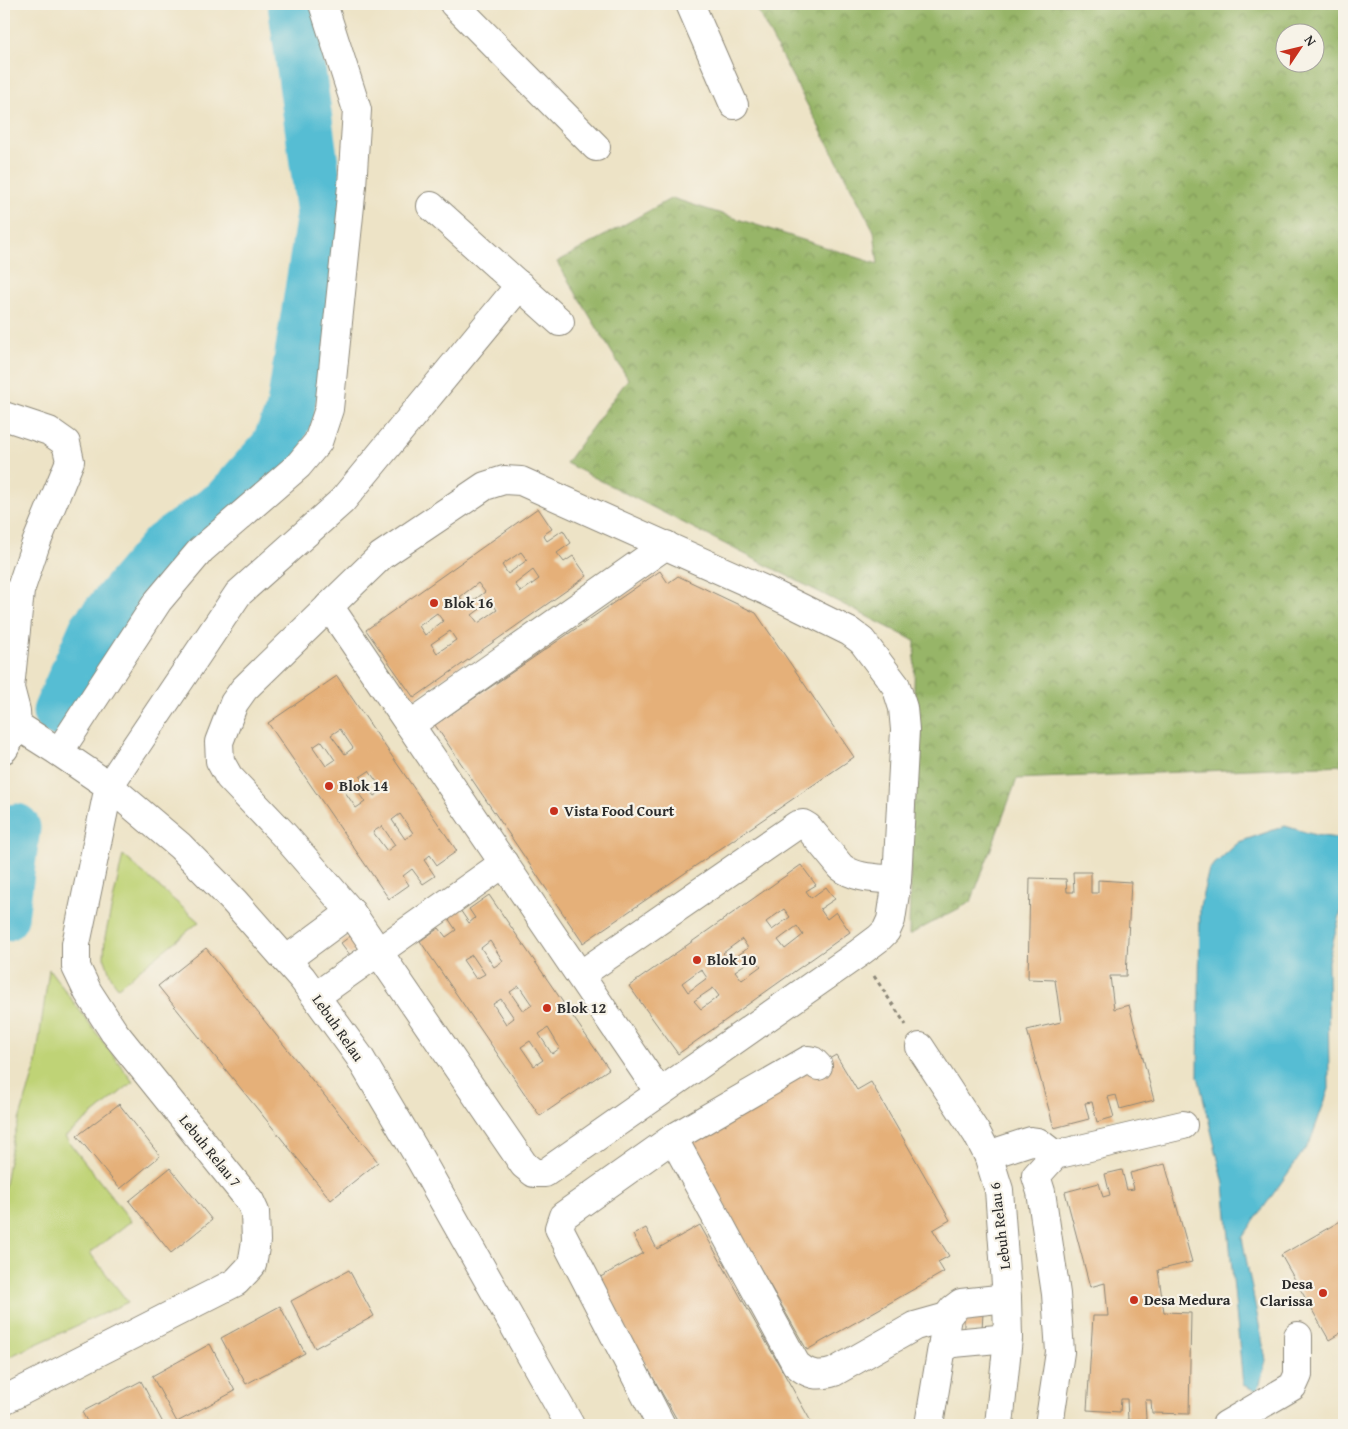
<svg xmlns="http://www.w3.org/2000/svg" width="1348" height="1429" viewBox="0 0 1348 1429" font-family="'Gentium Book Plus',serif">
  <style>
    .forest { fill: url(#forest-crowns); stroke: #617049; fill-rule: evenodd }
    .park { fill: #bfd376; stroke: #757f50 }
    .water { fill: #56bdd3; stroke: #40747f }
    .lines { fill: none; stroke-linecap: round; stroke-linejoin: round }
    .river { stroke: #56bdd3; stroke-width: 49 }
    .building { fill: #e5b079; fill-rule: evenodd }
    .minor-casing { stroke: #8c8778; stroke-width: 30 }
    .path { stroke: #8c8778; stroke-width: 3; stroke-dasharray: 4 4; stroke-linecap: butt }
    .minor { stroke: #fff; stroke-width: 28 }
    .poi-dot { fill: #c8321e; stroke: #f7f3e8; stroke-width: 2 }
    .labels { text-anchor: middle; stroke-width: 4.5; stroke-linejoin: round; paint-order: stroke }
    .poi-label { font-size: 15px; font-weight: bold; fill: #2b2b2b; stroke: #f7f3e8; text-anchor: start }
    .street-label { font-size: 15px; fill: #2b2b2b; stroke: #f7f3e8 }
  </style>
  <defs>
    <pattern id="forest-crowns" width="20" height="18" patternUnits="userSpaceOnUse" patternTransform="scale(1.25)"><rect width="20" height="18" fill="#97b567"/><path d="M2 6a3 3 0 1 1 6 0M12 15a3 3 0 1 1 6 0" fill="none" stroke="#7b9355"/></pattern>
  </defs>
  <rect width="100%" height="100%" fill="#f7f3e8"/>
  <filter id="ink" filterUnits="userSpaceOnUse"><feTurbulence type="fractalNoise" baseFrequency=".02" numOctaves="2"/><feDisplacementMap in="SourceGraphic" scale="10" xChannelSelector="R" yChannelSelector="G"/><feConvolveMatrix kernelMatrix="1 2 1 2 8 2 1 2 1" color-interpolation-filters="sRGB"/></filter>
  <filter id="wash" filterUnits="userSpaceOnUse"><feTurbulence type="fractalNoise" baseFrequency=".0096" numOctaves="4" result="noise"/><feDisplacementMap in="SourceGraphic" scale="20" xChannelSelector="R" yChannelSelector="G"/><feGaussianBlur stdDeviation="1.12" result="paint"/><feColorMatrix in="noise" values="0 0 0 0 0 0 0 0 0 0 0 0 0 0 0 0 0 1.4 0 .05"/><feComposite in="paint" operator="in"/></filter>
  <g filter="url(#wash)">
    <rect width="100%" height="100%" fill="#ede3c6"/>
    <path class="forest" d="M754,4H1344V765L1017,779L971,902L909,935L915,641L566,463L628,379L557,262L672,198L878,264L874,231ZM1286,32H1316V62H1286Z"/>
    <g class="park">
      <polygon points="123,855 199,922 118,987 112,979 104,957 105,937"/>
      <polygon points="49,969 133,1082 65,1137 131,1221 90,1253 128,1302 4,1359 4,1190 12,1143 35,1069"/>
    </g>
    <polygon class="water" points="1285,826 1315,835 1344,839 1344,905 1342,908 1328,961 1329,1089 1310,1142 1242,1238 1266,1360 1258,1391 1243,1385 1224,1184 1198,1076 1200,906 1209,869 1239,842"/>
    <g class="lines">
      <g class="river">
        <polyline points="57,712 93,630 97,625 164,546 225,503 274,448 290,412 321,214 292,4"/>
        <polyline points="4,917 16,828"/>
      </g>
    </g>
    <g id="blocks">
      <g class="building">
        <path d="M538,508L552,529L543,535L547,541L563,530L571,543L557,553L564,562L573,556L587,576L414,698L366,630ZM521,552L527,560L508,574L502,565ZM533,570L539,579L521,592L515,584ZM478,583L485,592L466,606L460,597ZM491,601L497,610L478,623L472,615ZM437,613L443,621L425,635L419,626ZM450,631L456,640L437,653L431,644Z"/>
        <polygon points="660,571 668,583 678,576 756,613 854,757 583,943 435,725"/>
        <path d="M337,676L457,851L437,865L430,855L424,860L435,876L423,884L412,869L403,876L409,885L389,899L268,723ZM340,729L353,748L345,754L331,735ZM322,741L335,760L326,766L313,747ZM369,771L383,790L374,796L360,777ZM351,783L365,802L356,808L343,789ZM400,814L413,833L405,839L392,820ZM382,826L395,845L387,851L373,832Z"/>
        <path d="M801,865L816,885L806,891L811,898L826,887L835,899L820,909L827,919L836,912L850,932L678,1054L629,986ZM784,909L790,917L772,930L766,922ZM797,926L803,935L785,949L778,940ZM742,939L748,948L729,962L723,953ZM754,958L761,966L742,980L735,971ZM701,969L707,978L688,992L682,983ZM713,988L719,996L701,1009L694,1001Z"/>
        <polygon points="1073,872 1091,872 1091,893 1098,893 1098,880 1131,882 1126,976 1110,976 1114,1009 1129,1005 1154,1100 1120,1109 1116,1095 1108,1097 1114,1117 1097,1122 1092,1102 1085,1103 1089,1119 1054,1128 1027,1030 1061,1022 1055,980 1028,979 1030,878 1066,879 1067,892 1074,892"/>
        <path d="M489,895L609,1069L540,1116L420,941L439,928L446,937L456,930L446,915L458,907L469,923L475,918L469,909ZM490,941L503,961L494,967L481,948ZM472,955L485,974L476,979L463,960ZM519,986L532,1005L523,1011L510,992ZM501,999L514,1018L506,1024L493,1004ZM548,1028L560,1048L552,1054L539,1034ZM530,1041L543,1060L534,1066L521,1047Z"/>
        <polygon points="356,932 366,943 350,955 341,943"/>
        <polygon points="206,948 378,1162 331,1200 158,986"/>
        <polygon points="836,1055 857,1090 871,1082 950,1220 933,1230 949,1256 938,1262 944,1272 807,1350 687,1140"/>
        <polygon points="119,1104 160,1156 120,1189 77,1136"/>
        <polygon points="1165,1164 1192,1262 1158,1270 1164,1312 1191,1313 1189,1414 1152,1413 1151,1400 1145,1400 1146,1419 1128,1420 1127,1399 1121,1399 1120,1412 1087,1410 1093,1316 1108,1316 1105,1283 1090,1287 1065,1192 1099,1183 1103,1197 1110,1195 1105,1174 1122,1170 1127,1190 1134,1189 1130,1173"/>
        <polygon points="170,1168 212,1220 171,1253 129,1201"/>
        <polygon points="1344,1219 1344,1331 1329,1340 1281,1255"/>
        <polygon points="700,1225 813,1425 680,1425 597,1279 643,1253 633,1235 646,1228 657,1249"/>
        <polygon points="349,1270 374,1316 315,1348 291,1301"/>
        <polygon points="280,1306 305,1353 246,1384 221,1338"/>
        <polygon points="964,1312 983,1313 982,1329 964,1329"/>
        <polygon points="210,1344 235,1391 177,1422 152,1376"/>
        <polygon points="141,1381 164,1425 89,1425 82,1412"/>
      </g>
    </g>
  </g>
  <g filter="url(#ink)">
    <use href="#blocks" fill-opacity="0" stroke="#8c8778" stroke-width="1"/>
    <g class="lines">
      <defs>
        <g id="minor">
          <polyline points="454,4 596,147"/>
          <polyline points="690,4 734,105"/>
          <polyline points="431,206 560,322"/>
          <polyline points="4,416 49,431 66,443 70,461 35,546 20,591 10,688 16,711 17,727 4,749"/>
          <polygon points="504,480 521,481 767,591 850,632 862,641 896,686 903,708 905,730 897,880 891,920 886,931 879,938 859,953 545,1173 534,1173 524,1165 351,912 285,836 229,777 220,761 219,742 234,703 244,689 381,556 485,486"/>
          <polyline points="329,606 659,1092"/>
          <polyline points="4,717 59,752 109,786 180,846 234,901 302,978 359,1056 420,1159 570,1425"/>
          <polyline points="410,725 666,545"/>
          <polyline points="59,752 158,601 201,550 298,466 318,442 329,409 352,186 357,110 323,4"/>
          <polyline points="286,960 351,912"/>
          <path d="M580,975L797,825L803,824L808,827L841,867C856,879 878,878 897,880"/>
          <polyline points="316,996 504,863"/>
          <polyline points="920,1047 977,1134 988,1155 999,1190 1007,1298 1008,1338 999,1425"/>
          <path d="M673,1138L796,1364C808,1375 818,1377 834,1372L915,1326L947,1317"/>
          <polyline points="988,1155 1031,1141 1038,1142 1055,1155"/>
          <polyline points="943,1344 1008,1338"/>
          <polyline points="4,1400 236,1282 252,1265 256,1241 255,1212 250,1201 114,1032 88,992 76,967 76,944 109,786 238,594 342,501 520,285"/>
          <polyline points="661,1425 559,1228 563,1216 673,1138 808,1060 813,1061 818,1066"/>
          <polyline points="929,1425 947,1317 953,1309 961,1303 1007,1298"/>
          <polyline points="1049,1425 1060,1352 1056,1294 1041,1192 1036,1176 1055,1155 1183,1125"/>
          <polyline points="1226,1425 1293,1386 1298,1375 1298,1336"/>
        </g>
      </defs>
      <use href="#minor" class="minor-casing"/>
      <polyline class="path" points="874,976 906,1025"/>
      <use href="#minor" class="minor"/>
    </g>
  </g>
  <g class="poi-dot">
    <circle cx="434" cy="603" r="5"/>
    <circle cx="329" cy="786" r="5"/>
    <circle cx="554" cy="811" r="5"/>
    <circle cx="697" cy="960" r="5"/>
    <circle cx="547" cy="1008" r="5"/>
    <circle cx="1323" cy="1293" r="5"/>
    <circle cx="1134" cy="1300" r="5"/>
  </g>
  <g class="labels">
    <g class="poi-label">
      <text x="444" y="608">Blok 16</text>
      <text x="339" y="791">Blok 14</text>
      <text x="564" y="816">Vista Food Court</text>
      <text x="707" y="965">Blok 10</text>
      <text x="557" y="1013">Blok 12</text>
      <text x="1313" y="1289" text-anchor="end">Desa<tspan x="1313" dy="17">Clarissa</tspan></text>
      <text x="1144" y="1305">Desa Medura</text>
    </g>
    <g class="street-label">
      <text transform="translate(338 1028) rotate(55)" y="5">Lebuh Relau</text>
      <text transform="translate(210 1151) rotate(51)" y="5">Lebuh Relau 7</text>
      <text transform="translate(1000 1226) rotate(-97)" y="5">Lebuh Relau 6</text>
    </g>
  </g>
  <rect width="1348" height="1429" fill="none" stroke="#f7f3e8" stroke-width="20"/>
  <g transform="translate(1300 48) rotate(55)"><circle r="24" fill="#f7f3e8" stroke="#a5a39c"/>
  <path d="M0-4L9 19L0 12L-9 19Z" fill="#c8321e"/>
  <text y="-8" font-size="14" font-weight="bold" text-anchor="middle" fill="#2b2b2b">N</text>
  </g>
</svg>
